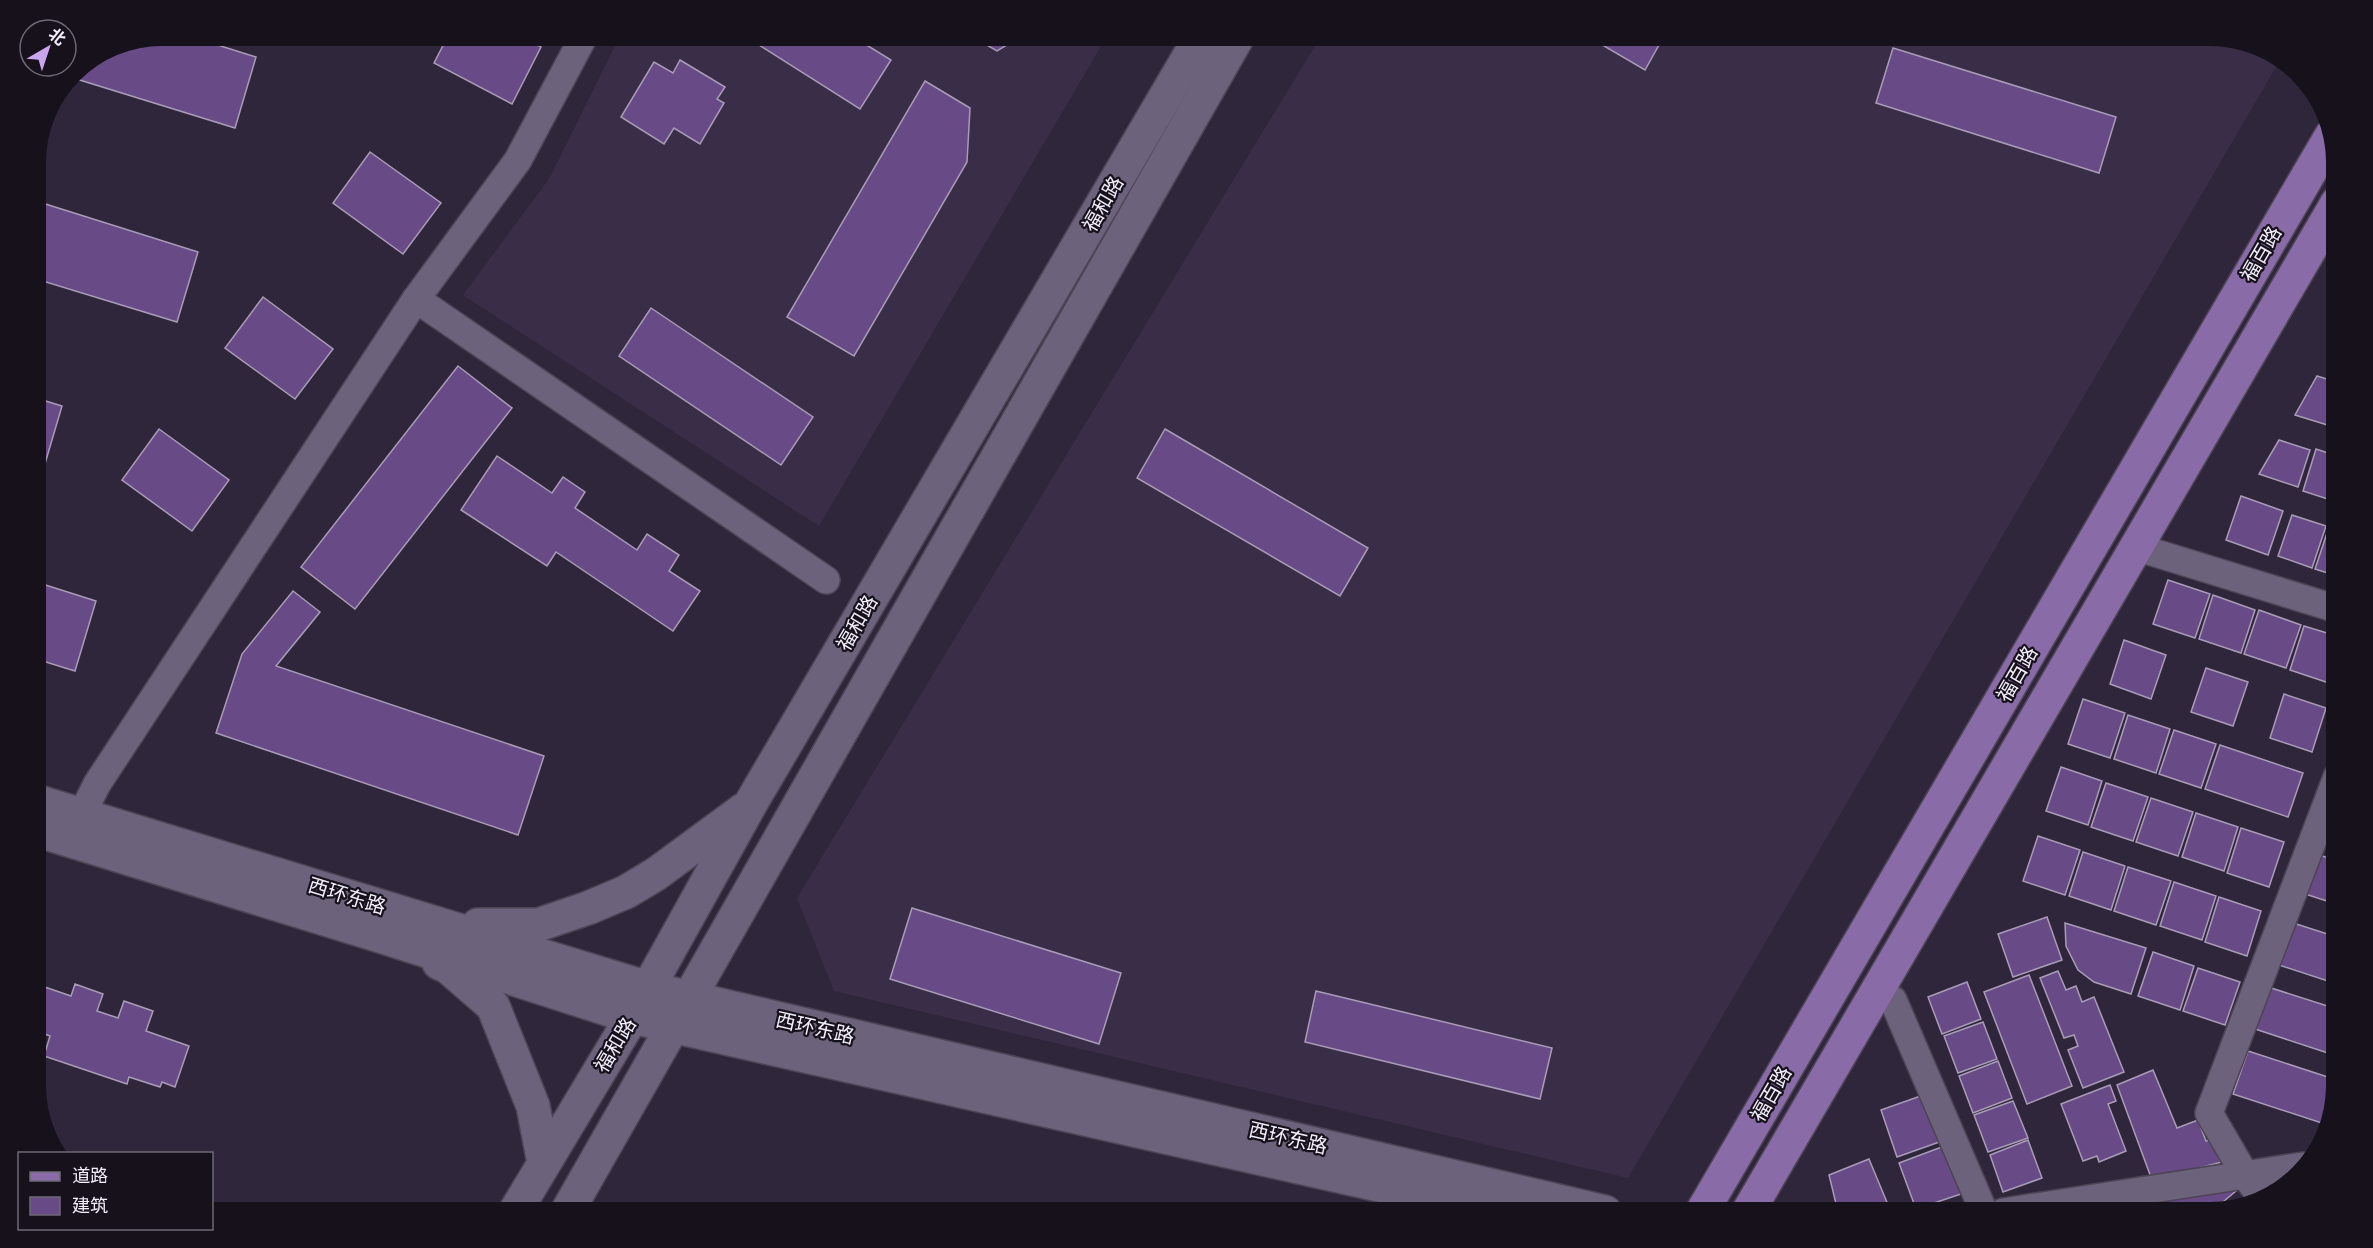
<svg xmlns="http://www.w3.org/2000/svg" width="2373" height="1248" viewBox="0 0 2373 1248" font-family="Raleway,'Noto Sans SC',sans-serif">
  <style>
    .built { fill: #3a2d48 }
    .building { fill: #684a86; stroke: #a89cb7; stroke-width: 1.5 }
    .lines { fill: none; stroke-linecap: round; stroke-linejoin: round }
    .minor-casing { stroke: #4d4456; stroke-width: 30 }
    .tertiary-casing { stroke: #4d4456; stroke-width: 36 }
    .primary-casing { stroke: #4d4456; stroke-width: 36 }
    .minor { stroke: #6d627b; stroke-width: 27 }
    .tertiary { stroke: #6d627b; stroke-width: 33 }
    .primary { stroke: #896ca7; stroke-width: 33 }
    .labels { text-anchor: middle; stroke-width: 4.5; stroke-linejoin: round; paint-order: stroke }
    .street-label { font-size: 20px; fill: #f4eefc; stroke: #16111b }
  </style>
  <rect width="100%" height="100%" fill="#30263b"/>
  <g class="built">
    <polygon points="620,36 1107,36 819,526 463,295 549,179"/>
    <polygon points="1321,36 2211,36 2267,49 2280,60 1628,1178 834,991 797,898"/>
  </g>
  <g class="building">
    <polygon points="162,36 189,36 256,57 235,128 70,77 73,73 114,45"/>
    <polygon points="448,36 520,36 541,47 512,104 434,63"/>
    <polygon points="745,36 852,36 891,60 860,109"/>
    <polygon points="971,36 1022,36 997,51"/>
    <polygon points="1587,36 1664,36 1645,70"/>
    <polygon points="1893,48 2116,117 2099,173 1876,103"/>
    <polygon points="680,60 725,87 717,99 724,103 700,144 674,128 664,144 621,117 654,62 673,73"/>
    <polygon points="925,81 970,108 967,162 854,356 787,317"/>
    <polygon points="370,152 441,203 403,254 333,203"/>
    <polygon points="36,201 198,252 177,322 36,279"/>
    <polygon points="263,297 333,349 295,399 225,348"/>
    <polygon points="651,308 813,417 781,465 619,356"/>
    <polygon points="458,366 512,408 355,609 301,567"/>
    <polygon points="2317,376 2337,382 2337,428 2295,415"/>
    <polygon points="36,398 62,406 44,467 36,465"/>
    <polygon points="159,429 229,480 192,531 122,480"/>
    <polygon points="1165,429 1368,548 1340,596 1137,478"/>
    <polygon points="2279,440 2310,450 2298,487 2259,474"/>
    <polygon points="2316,449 2337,456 2337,502 2303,491"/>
    <polygon points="497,456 552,493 563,477 585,492 575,508 637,550 647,534 679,555 669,571 700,591 673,631 556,552 547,566 461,510"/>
    <polygon points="2241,496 2283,511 2268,555 2226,540"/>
    <polygon points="2292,515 2326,526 2312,568 2278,556"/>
    <polygon points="2329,527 2337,529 2337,576 2315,569"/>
    <polygon points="2168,580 2210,594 2195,638 2153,624"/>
    <polygon points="36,582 96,601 75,671 36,659"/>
    <polygon points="293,591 320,612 276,666 544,756 518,835 216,733 242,654"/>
    <polygon points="2213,595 2255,610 2241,653 2199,639"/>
    <polygon points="2259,610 2301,625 2286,668 2244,654"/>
    <polygon points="2304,626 2337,636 2337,668 2332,684 2290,670"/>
    <polygon points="2124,640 2166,655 2151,699 2110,684"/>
    <polygon points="2206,668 2248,682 2233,726 2191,712"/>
    <polygon points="2284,694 2326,708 2312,752 2270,738"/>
    <polygon points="2083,699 2125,713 2110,758 2068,744"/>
    <polygon points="2128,715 2170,729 2156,773 2114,759"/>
    <polygon points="2174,730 2216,744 2201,788 2159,774"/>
    <polygon points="2220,745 2303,773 2288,817 2205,789"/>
    <polygon points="2061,767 2102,781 2088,825 2046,811"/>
    <polygon points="2106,783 2148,797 2133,841 2091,827"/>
    <polygon points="2151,798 2193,812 2178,856 2136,842"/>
    <polygon points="2196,813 2238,827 2224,871 2182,857"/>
    <polygon points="2241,828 2284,842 2269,887 2227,873"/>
    <polygon points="2038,836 2080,850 2065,895 2023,881"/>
    <polygon points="2083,852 2125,866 2111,910 2069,896"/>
    <polygon points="2311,852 2337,861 2336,904 2299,892"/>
    <polygon points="2128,867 2171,881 2156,925 2114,911"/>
    <polygon points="2174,882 2216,896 2202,940 2160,926"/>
    <polygon points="2219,897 2261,911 2247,956 2205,942"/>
    <polygon points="912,908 1121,973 1099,1044 890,979"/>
    <polygon points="2047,917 2062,960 2013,977 1998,934"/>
    <polygon points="2287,921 2337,937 2337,984 2273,963"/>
    <polygon points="2065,923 2146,948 2131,994 2094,982 2078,970 2066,946"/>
    <polygon points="2153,952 2194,966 2180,1010 2138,996"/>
    <polygon points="2198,968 2240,982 2225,1025 2183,1011"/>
    <polygon points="2058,971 2066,990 2076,986 2082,1002 2094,997 2124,1072 2083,1088 2068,1050 2078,1046 2074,1035 2064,1038 2040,978"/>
    <polygon points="2029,975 2072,1086 2027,1104 1984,992"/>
    <polygon points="1967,982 1981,1019 1942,1034 1928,997"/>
    <polygon points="36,984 71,996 75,984 103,994 97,1011 118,1018 124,1001 153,1011 146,1031 189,1046 175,1087 162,1082 160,1087 129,1077 127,1084 44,1056 50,1036 36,1031"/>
    <polygon points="2265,986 2337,1009 2337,1027 2328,1053 2252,1028"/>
    <polygon points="1316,991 1552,1048 1540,1099 1305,1042"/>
    <polygon points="1983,1022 1997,1059 1958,1073 1944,1036"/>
    <polygon points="2248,1051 2337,1080 2328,1125 2233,1094"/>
    <polygon points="1998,1061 2012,1098 1973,1113 1959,1076"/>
    <polygon points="2153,1070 2177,1128 2198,1120 2206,1141 2212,1139 2222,1162 2152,1180 2117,1085"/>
    <polygon points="2110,1085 2116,1101 2108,1104 2126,1151 2099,1162 2097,1156 2083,1161 2061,1104"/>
    <polygon points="1929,1093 1945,1140 1897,1157 1881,1110"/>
    <polygon points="2013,1101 2028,1138 1988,1152 1974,1115"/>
    <polygon points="2028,1140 2042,1178 2003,1192 1990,1155"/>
    <polygon points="1947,1145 1964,1193 1916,1209 1899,1163"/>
    <polygon points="1869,1159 1891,1212 1838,1212 1829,1175"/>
    <polygon points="2228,1183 2236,1191 2211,1212 2142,1212 2140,1209 2159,1193"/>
  </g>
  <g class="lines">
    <defs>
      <g id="minor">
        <polyline points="416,299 826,580"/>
        <polyline points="2136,547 2337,609"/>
        <polyline points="81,816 97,784 416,299 518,160 584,36"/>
        <polyline points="1893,1000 1984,1212"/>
        <polyline points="2261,1197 2245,1175 2209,1113 2337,777"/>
        <polyline points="2003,1212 2303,1166"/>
      </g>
      <g id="tertiary">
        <polyline points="36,801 648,988 1605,1212"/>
        <polyline points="36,830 380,936 632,1017 1498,1212"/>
        <polyline points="478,925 538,925 588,908 626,892 656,874 743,810"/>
        <polyline points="439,963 448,967 493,1006 533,1106 544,1163"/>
        <polyline points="515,1212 632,1017 751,803 1201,36"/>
        <polyline points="567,1212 1238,36"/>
      </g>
      <g id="primary">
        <polyline points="1702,1212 2331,136"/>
        <polyline points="1748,1212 2337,203"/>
      </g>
    </defs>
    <use href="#minor" class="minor-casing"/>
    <use href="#tertiary" class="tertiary-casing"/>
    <use href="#primary" class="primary-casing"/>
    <use href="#minor" class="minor"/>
    <use href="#tertiary" class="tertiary"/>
    <use href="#primary" class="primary"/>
  </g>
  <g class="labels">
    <g class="street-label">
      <text transform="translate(1103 204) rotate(-60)" y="7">福和路</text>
      <text transform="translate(2261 254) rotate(-60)" y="7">福百路</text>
      <text transform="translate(857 623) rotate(-60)" y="7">福和路</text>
      <text transform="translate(2017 674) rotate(-60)" y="7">福百路</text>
      <text transform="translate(347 896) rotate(17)" y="7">西环东路</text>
      <text transform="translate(815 1028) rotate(13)" y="7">西环东路</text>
      <text transform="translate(615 1045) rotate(-59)" y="7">福和路</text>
      <text transform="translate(1771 1094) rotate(-60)" y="7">福百路</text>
      <text transform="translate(1288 1138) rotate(13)" y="7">西环东路</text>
    </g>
  </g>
  <path d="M0 0H2373V1248H0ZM162 46H2210A116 116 0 0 1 2326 162V1086A116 116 0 0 1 2210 1202H162A116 116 0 0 1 46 1086V162A116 116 0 0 1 162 46Z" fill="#16111b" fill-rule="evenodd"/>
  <rect x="18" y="1152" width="195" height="78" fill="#16111b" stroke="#6f6975" stroke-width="1.5"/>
  <rect x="30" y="1172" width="30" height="9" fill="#896ca7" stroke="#6f6975" stroke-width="1.5"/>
  <text x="72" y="1182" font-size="18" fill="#f4eefc">道路</text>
  <rect x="30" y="1197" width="30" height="18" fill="#684a86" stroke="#6f6975" stroke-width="1.5"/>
  <text x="72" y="1212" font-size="18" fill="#f4eefc">建筑</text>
  <g transform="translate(48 48) rotate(39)"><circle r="28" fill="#16111b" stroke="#6f6975" stroke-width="1.5"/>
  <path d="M0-4.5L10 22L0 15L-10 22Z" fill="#c9a5ee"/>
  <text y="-9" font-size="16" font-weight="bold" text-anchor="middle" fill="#f4eefc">北</text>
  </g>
</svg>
